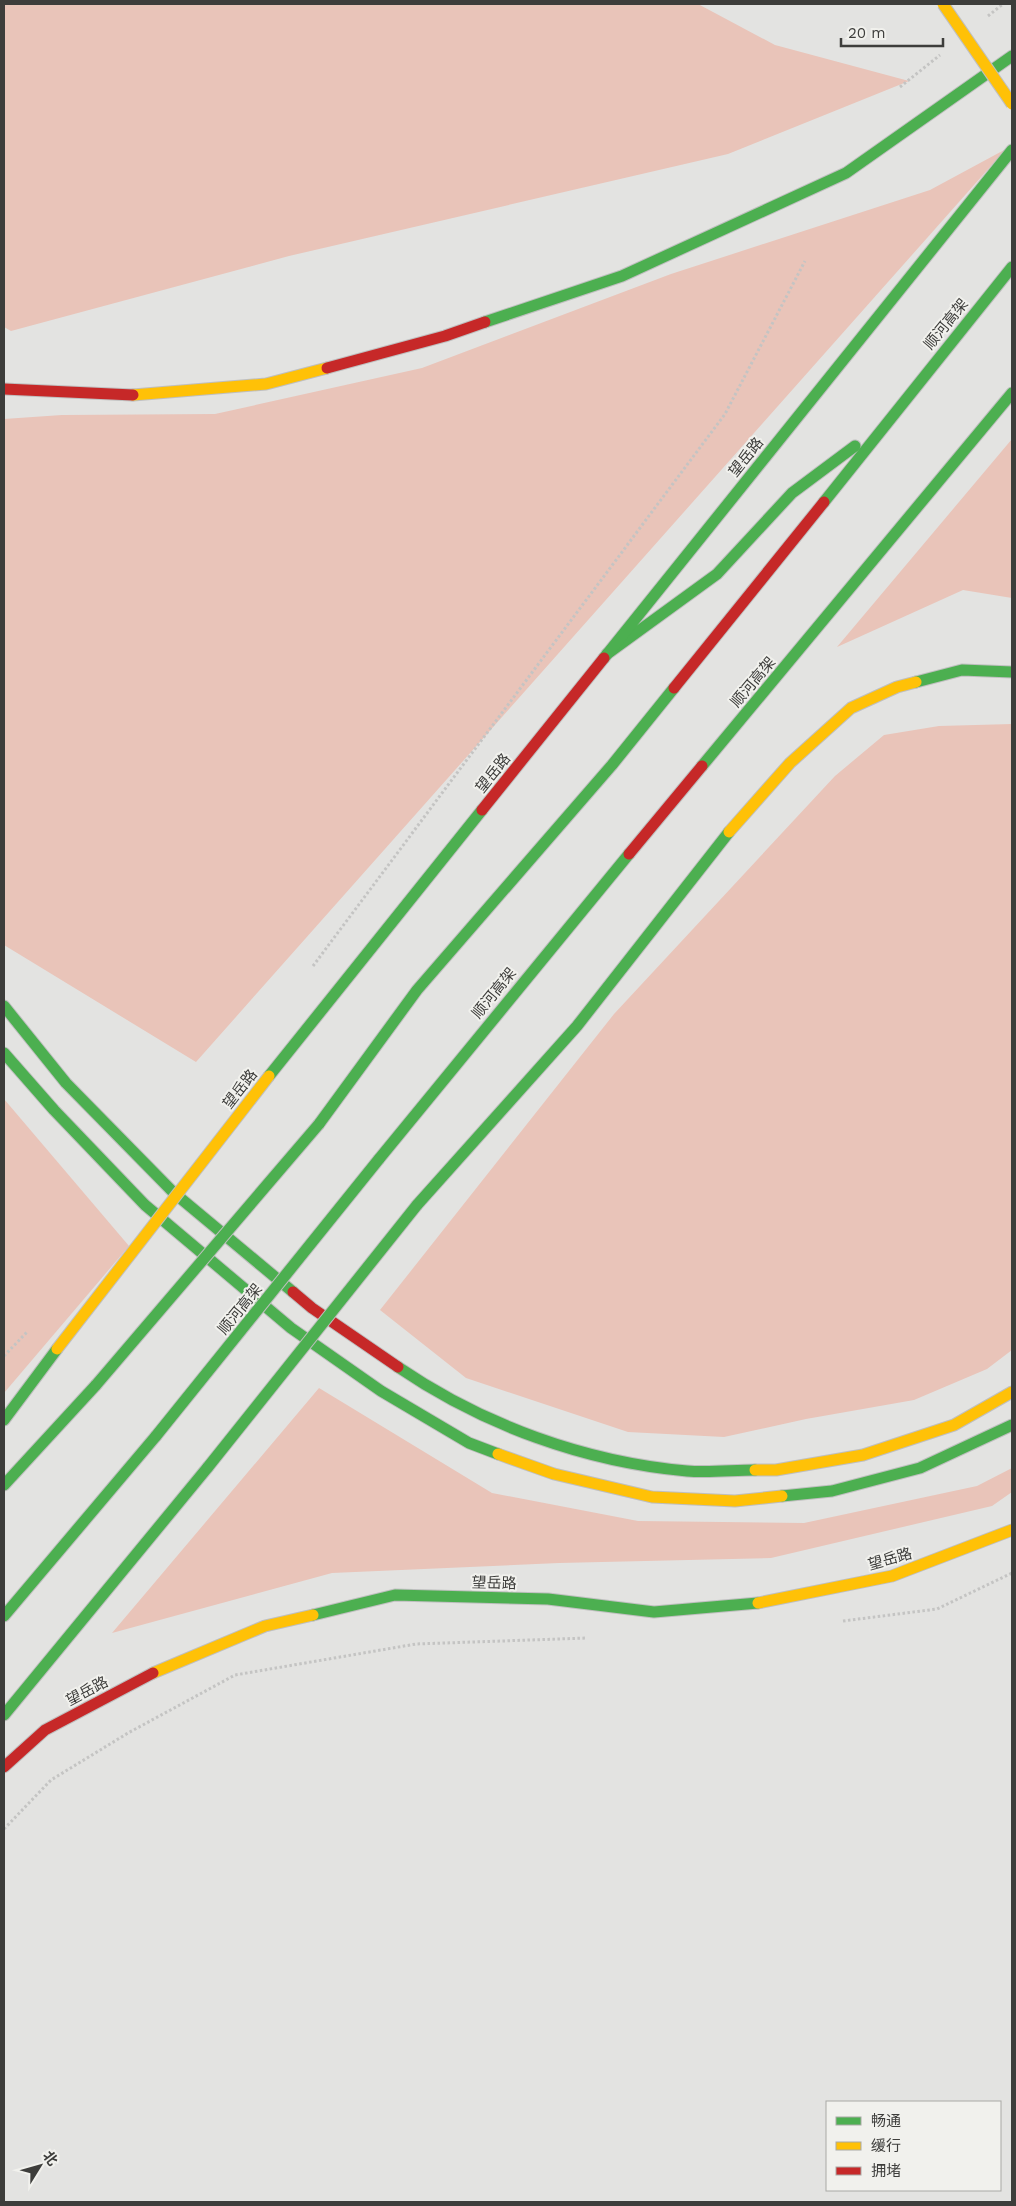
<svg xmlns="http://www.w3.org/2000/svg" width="1016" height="2206" viewBox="0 0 1016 2206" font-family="'Work Sans','Noto Sans SC',sans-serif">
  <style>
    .green { fill: #e9c4b9 }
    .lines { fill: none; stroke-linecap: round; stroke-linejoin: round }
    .fast-casing { stroke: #bfbfbf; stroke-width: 13 }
    .slow-casing { stroke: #bfbfbf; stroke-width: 13 }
    .jam-casing { stroke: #bfbfbf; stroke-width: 13 }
    .path { stroke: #c4c4c3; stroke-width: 3; stroke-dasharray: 2.5 2.5; stroke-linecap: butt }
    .fast { stroke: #4caf50; stroke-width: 11 }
    .slow { stroke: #ffc107; stroke-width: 11 }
    .jam { stroke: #c62828; stroke-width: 11 }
    .fast-bridge-casing { stroke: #bfbfbf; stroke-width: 13; stroke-linecap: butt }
    .slow-bridge-casing { stroke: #bfbfbf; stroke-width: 13; stroke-linecap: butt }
    .fast-bridge { stroke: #4caf50; stroke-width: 11 }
    .slow-bridge { stroke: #ffc107; stroke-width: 11 }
    .labels { text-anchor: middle; stroke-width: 4; stroke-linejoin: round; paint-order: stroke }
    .street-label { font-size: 15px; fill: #3d3d3b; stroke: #f1f1ed }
  </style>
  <rect width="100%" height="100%" fill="#e3e3e1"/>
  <g class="green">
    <polygon points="4,4 698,4 775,45 909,81 728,154 289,256 11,331 4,327"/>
    <polygon points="1006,149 196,1062 4,945 4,419 62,415 215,414 422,368 671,274 930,190"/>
    <polygon points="1012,439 1012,598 963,590 837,647"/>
    <polygon points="1012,724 1012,1350 987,1369 914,1400 806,1419 724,1437 628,1432 466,1378 380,1310 614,1014 835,776 884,735 939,726"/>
    <polygon points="4,1099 129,1246 4,1393"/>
    <polygon points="319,1388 492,1493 638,1521 804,1523 977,1486 1012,1468 1012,1492 992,1506 771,1558 559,1563 332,1573 112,1633"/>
  </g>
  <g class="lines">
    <defs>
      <g id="fast">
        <polyline points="485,322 622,276 846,173 1012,56"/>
        <polyline points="824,502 1012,267"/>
        <polyline points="607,654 717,574 792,493 855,446"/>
        <polyline points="604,658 1012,150"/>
        <polyline points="916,682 962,670 1012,672"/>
        <polyline points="702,766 1012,393"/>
        <polyline points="4,1006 66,1083 173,1192 293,1292"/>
        <polyline points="4,1053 54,1110 145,1205 291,1328 381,1391 469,1443 498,1454"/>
        <polyline points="269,1076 482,810"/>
        <polyline points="319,1124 417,990 612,765 674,688"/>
        <polyline points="379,1159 629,854"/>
        <polyline points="417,1205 577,1026 729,832"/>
        <path d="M398,1367C483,1425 585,1462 687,1471C709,1473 733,1470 755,1470"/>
        <polyline points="4,1420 57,1349"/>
        <polyline points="4,1485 96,1385"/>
        <polyline points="782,1496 832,1491 920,1468 1012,1425"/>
        <polyline points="313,1615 395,1595 548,1599 654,1612 758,1603"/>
        <polyline points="4,1616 156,1436"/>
        <polyline points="4,1715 208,1467"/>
      </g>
      <g id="slow">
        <polyline points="133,395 266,384 327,368"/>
        <polyline points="729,832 790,763 851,708 897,687 916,682"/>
        <polyline points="498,1454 554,1474 652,1497 735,1501 782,1496"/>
        <polyline points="755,1470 776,1470 863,1455 954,1425 1012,1392"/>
        <polyline points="758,1603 892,1576 1012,1530"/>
        <polyline points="153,1673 265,1626 313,1615"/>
      </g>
      <g id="jam">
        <polyline points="327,368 445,336 485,322"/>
        <polyline points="4,389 133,395"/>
        <polyline points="674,688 824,502"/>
        <polyline points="482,810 604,658"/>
        <polyline points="629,854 702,766"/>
        <polyline points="293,1292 312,1308 398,1367"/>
        <polyline points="4,1767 45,1730 153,1673"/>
      </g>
    </defs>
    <use href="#fast" class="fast-casing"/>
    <use href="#slow" class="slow-casing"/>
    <use href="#jam" class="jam-casing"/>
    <g class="path">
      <polyline points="988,16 1003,4"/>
      <polyline points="900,87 940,55"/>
      <polyline points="313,966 725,414 805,261"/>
      <polyline points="4,1356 28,1331"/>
      <polyline points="843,1621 937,1609 1012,1573"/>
      <polyline points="4,1829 51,1780 128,1733 235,1675 416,1644 587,1638"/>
    </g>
    <use href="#fast" class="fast"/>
    <use href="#slow" class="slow"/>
    <use href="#jam" class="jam"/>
    <defs>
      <g id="fast-bridge">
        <polyline points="96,1385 319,1124"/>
        <polyline points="156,1436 379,1159"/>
        <polyline points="208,1467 417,1205"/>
      </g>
      <g id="slow-bridge">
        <polyline points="943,4 1012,104"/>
        <polyline points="57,1349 269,1076"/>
      </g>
    </defs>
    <use href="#fast-bridge" class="fast-bridge-casing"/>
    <use href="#slow-bridge" class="slow-bridge-casing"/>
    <use href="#fast-bridge" class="fast-bridge"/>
    <use href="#slow-bridge" class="slow-bridge"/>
  </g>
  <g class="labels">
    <g class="street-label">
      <text transform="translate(946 324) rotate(-51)" y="5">顺河高架</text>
      <text transform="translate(746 457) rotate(-51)" y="5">望岳路</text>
      <text transform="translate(753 682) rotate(-50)" y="5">顺河高架</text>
      <text transform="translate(493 773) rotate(-51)" y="5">望岳路</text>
      <text transform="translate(494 993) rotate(-51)" y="5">顺河高架</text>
      <text transform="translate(240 1089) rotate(-52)" y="5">望岳路</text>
      <text transform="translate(240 1309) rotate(-51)" y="5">顺河高架</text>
      <text transform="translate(890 1559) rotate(-16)" y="5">望岳路</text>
      <text transform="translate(494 1583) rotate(1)" y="5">望岳路</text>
      <text transform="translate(87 1691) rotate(-28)" y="5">望岳路</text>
    </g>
  </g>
  <rect width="1016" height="2206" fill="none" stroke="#3d3d3b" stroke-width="10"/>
  <rect x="826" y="2101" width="175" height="90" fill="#f1f1ed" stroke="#a9a9a6"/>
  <rect x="836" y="2117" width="25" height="8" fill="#4caf50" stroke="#a9a9a6"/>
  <text x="871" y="2126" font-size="15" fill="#3d3d3b">畅通</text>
  <rect x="836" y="2142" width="25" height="8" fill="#ffc107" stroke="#a9a9a6"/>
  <text x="871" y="2151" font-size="15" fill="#3d3d3b">缓行</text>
  <rect x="836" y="2167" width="25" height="8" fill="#c62828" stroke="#a9a9a6"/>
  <text x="871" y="2176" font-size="15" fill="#3d3d3b">拥堵</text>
  <g transform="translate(40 2166) rotate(53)" stroke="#f1f1ed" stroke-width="4" paint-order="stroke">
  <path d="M0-4L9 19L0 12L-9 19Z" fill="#3d3d3b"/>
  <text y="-8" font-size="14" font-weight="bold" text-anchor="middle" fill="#3d3d3b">北</text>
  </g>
  <path d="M841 38v8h102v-8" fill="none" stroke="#3d3d3b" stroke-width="2.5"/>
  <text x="848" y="38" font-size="15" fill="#3d3d3b" stroke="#f1f1ed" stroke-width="4" paint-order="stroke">20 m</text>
</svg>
